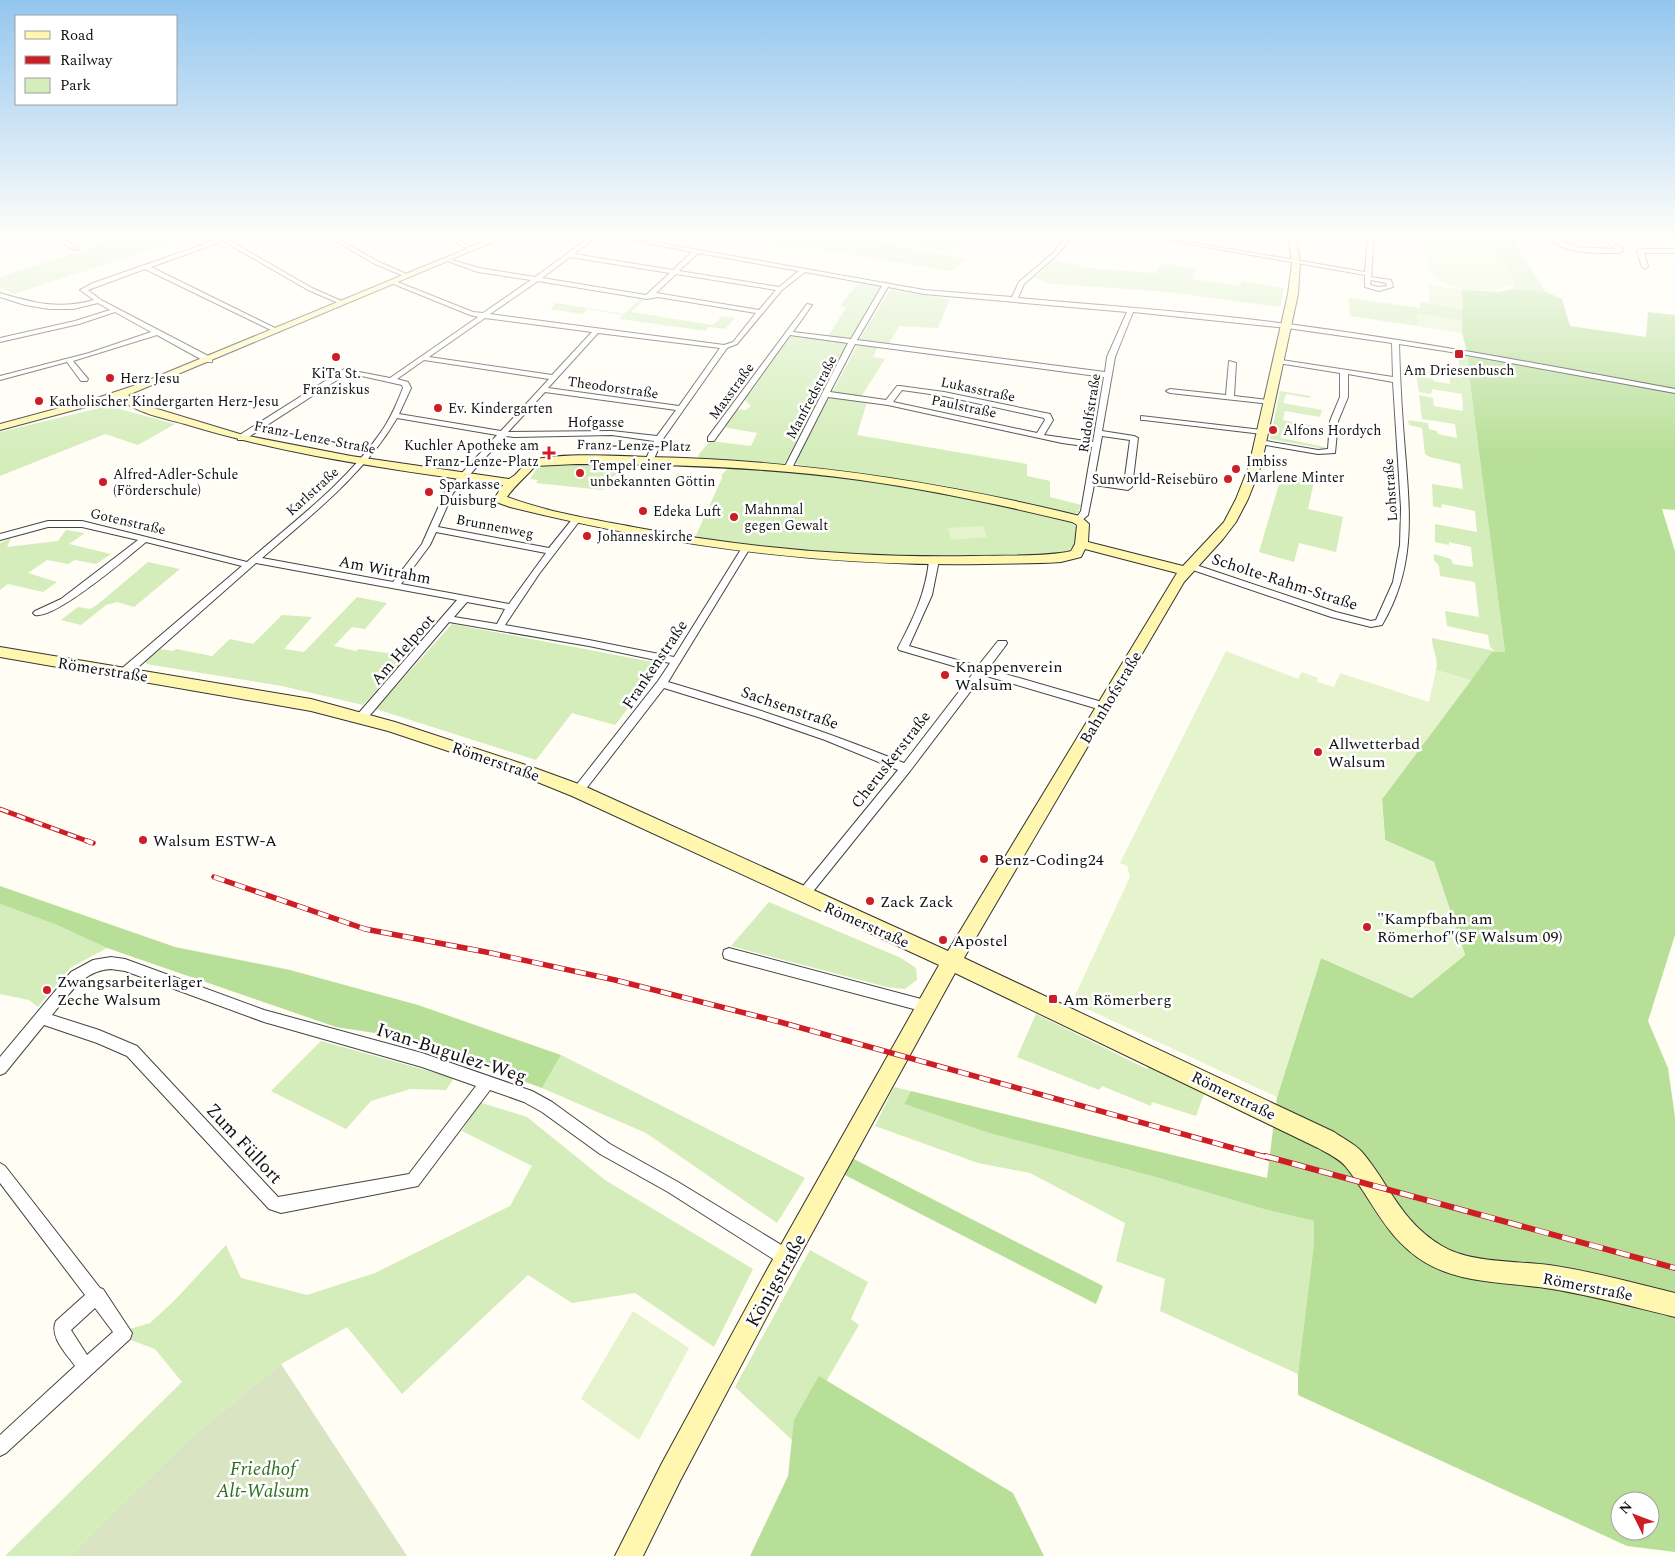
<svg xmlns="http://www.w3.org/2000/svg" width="1675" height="1556" viewBox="0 0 1675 1556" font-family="Spectral,serif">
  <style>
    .green { fill: #d4edba }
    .forest { fill: #b8df98; fill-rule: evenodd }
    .cemetery { fill: #d9e4c2 }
    .pitch { fill: #e6f4cd }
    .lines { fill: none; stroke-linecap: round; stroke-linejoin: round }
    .street-casing { stroke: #444; stroke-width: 2 }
    .secondary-casing { stroke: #333; stroke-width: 2 }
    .street { fill: #fff; fill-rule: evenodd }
    .secondary { fill: #fff7af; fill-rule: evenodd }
    .rail-far2-casing { stroke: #cc1e24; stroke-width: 5 }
    .rail-far1-casing { stroke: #cc1e24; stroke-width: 5.5 }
    .rail-casing { stroke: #cc1e24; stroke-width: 6 }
    .rail-far2 { stroke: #fff; stroke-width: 3; stroke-dasharray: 9; stroke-linecap: butt }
    .rail-far1 { stroke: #fff; stroke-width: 4; stroke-dasharray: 11; stroke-linecap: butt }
    .rail { stroke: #fff; stroke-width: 4.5; stroke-dasharray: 14; stroke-linecap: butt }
    .poi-dot { fill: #cc1e24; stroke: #fff; stroke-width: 2 }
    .labels { text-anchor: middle; stroke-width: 5; stroke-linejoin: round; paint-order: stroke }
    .far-poi-label { font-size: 14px; fill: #111; stroke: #fff; text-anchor: start }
    .far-street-label { font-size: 14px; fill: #111; stroke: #fff }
    .street-label { font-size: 16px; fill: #111; stroke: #fff }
    .poi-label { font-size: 16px; fill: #111; stroke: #fff; text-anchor: start }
    .near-street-label { font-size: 19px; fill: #111; stroke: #fff }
    .near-park-label { font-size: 19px; font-style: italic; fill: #2c6f1b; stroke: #fff }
  </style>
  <rect width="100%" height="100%" fill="#fffdf4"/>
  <g class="green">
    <polygon points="116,237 189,237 14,294 0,287 0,277 87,249"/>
    <polygon points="734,237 850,237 969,259 951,271 811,248 808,250"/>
    <polygon points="1485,237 1511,237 1546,292 1514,289 1513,277"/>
    <polygon points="1055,260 1089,268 1156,273 1163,263 1196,270 1192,279 1240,286 1242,281 1284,288 1280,307 1169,292 1053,284 1034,278"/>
    <polygon points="858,283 882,287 852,339 828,336 846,308 840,306"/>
    <polygon points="890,290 950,299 938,328 899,326 889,344 859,340"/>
    <polygon points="1349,298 1420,308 1420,302 1463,309 1462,321 1418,314 1417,326 1350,316"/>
    <polygon points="640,299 644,300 631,312 713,325 722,316 735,318 725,329 708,327 706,331 620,319 623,315 587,309 582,314 550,309 556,303 624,314"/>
    <polygon points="790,336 849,343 784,464 698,458 699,454 710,441 751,446 757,433 723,427 735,409 746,410 751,406 743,398 752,391"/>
    <polygon points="858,344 878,346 873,357 885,359 861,397 832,393"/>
    <path d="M1458,353L1468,355L1469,375L1505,652L1496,653L1500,689L1436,670C1439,658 1432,650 1432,638L1495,651L1490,647L1488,635L1447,626L1445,611L1479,617L1475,582L1440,576L1439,566L1434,560V554L1451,559L1453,564L1473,567L1471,547L1449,542V545L1435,542V524L1477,532L1475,511L1442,504L1441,508L1433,506L1432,484L1463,489L1460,464L1430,457L1425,454L1422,428L1409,425L1408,420L1428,423L1429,429L1437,431L1438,434L1457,438L1455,424L1422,419L1419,395L1433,398L1434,406L1463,411L1462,394L1432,389L1431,394L1419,392L1416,375L1406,373L1407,369L1424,372V377L1433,379V381L1450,384L1449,373L1460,374Z"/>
    <polygon points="1280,391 1311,396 1310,398 1286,394 1283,403 1322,410 1320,417 1285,411 1283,420 1324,428 1323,437 1283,430 1281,438 1325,447 1325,449 1270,439"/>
    <polygon points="827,397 867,402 857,435 1027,464 1027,476 1050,481 1050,497 1081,505 1078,513 1068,514 947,486 800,465 796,463"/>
    <polygon points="108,406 175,424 138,445 105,434 0,476 0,432"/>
    <polygon points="542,465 626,466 623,470 612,477 603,490 536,483 538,480 530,479 538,466"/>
    <path d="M730,467C846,474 958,495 1070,522L1076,527C1078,540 1075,547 1064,553L934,559L857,555L700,539L696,535L722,478V474Z"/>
    <polygon points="1282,474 1314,482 1308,509 1343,517 1336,552 1299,543 1294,562 1259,552"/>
    <polygon points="66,530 85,533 69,544 111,554 96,564 75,560 68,564 47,560 28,573 57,582 43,592 8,584 0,590 0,543 11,538 7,547 58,541"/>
    <polygon points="148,562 180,569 134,607 117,602 106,605 81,625 61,620 78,607 90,609 97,605"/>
    <polygon points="357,597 387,603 365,629 352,627 334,646 356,651 359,649 408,656 363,705 282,686 146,664 146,660 160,649 173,651 176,649 212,656 230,639 253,644 282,615 312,617 284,649 304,652"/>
    <polygon points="452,624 663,664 615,725 572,713 536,760 376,709"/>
    <polygon points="769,902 901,958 916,968 917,980 905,989 887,987 731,946"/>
    <polygon points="0,904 57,925 107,948 70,968 38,1007 29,1000 0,994"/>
    <polygon points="1036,1014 1147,1069 1149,1065 1204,1094 1196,1116 1152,1102 1151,1106 1102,1086 1099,1090 1017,1057"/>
    <polygon points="321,1041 454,1078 446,1090 410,1089 371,1101 346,1129 271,1091"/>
    <polygon points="561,1055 805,1178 777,1223 646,1133 542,1088"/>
    <polygon points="894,1087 911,1091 904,1104 989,1133 1152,1176 1260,1208 1314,1221 1314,1243 1298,1374 1160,1311 1165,1279 1116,1261 1125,1223 1030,1173 978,1163 875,1126"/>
    <polygon points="479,1102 527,1117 605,1180 753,1269 714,1347 635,1293 572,1303 528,1275 402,1394 347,1327 281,1364 184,1443 70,1556 5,1556 182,1382 155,1349 123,1337 130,1329 150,1323 174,1301 226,1245 241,1278 307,1295 375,1273 510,1206 532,1166 462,1131"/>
    <polygon points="810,1250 868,1282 851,1319 859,1325 792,1440 735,1387"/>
  </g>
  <g class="forest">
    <path d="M1514,289L1546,292L1562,299L1570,326L1646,337L1648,312L1675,315V510L1662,509L1675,551V935L1648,1021L1668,1068L1675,1117V1552L1627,1546L1298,1395V1374L1314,1243V1221L1260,1208L1152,1176L989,1133L904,1104L911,1091L1267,1178L1277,1097L1321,958L1412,998L1465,955L1434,862L1385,840L1382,799L1492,652H1505L1469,375L1468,355L1462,333V290L1499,292ZM1620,1501H1650V1531H1620Z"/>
    <polygon points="0,886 175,947 290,970 418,1005 561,1055 542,1088 400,1037 336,1027 107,948 57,925 0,904"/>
    <polygon points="850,1157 1103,1286 1096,1304 841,1173"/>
    <polygon points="819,1376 1013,1493 1044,1556 750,1556 788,1476 794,1420"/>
  </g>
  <polygon class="cemetery" points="281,1364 407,1556 70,1556 184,1443"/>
  <g class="pitch">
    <polygon points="878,237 965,237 948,252"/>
    <path d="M1422,237H1468L1489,241L1513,277L1514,284C1495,295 1448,293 1434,275C1427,267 1424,252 1421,242Z"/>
    <polygon points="1429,285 1462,290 1463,309 1429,303"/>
    <polygon points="1417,314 1462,321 1462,333 1417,326"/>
    <polygon points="983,526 987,537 951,540 948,528"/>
    <polygon points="1226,651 1298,679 1302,672 1318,678 1317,682 1334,687 1340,673 1429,702 1436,670 1471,680 1382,799 1385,840 1434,862 1465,955 1412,998 1321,958 1277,1097 1072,1002 1130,877 1127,866 1120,863"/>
    <polygon points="633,1311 689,1348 639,1440 581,1399"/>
  </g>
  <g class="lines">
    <defs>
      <g id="street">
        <polygon points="0,237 6,237 0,239"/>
        <polygon points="53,237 59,237 79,249 74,250"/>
        <polygon points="329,237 335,237 377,261 411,276 406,277 373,263"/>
        <polygon points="444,237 451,237 475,249 470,250"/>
        <path d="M590,237H596L574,254L673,270L692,252L616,237H626L924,290L1012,297L1019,282L1053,253L1066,237H1072L1057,255L1024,284L1018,298C1108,306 1198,312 1288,324C1418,341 1546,365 1675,389V393L1445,351L1399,344C1400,380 1402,416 1405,451C1410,515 1416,567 1382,625L1371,627L1331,617L1187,568L1185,566L1187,564H1193L1336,612L1371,621L1376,620L1393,582L1400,545L1401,508L1393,382L1348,374V397L1338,421L1335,453L1318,454L1260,444L1256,442L1260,440L1318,450L1328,449L1330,421L1340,397V373L1278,363H1275V359L1393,377L1392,343L1287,328L1133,312L1115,357L1102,431L1134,436L1138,438L1132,487L1128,490L1094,485L1088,515L1078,524L1074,521L1081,511L1092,447L1062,443L888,405L828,397L792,468L785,470L784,468L848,343L790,335L714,441H708V437L807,304L812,305L793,332L851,339L882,286L805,272L782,290L737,344L727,348L663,439L652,463L645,461L654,441L612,435L514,437L505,436L453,493L438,527L549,548L574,517H580L581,519L539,574L505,625L589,640L674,657L743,546H749L750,548L668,682C749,706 826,731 904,763L974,672L899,650L898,648C913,619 926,593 929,560L934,557L939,560L932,595L909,646L978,666L998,641H1006L1007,643L1006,645L988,669L1109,704L1110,707L1105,711L983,675L910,771L807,899L803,900L799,899L797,895L799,891L898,770L825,740L758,717L664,688L582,794H574L572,791L574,788L658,681L670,663L589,646L449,622L365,721H357L356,718L357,715L457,600L256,563L128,676H120L119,673L120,670L242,566L146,542C128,557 55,620 35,615L33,613L35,611L61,599L138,540L82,527H48L0,540V534L48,521H82L247,562C293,522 346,483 381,432C391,418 397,403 403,388L402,385L348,373L244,440H238V436L344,369L390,378L478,317L470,315L391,283V281H395L473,312L483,313L531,280L478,272L445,260V258L479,268L535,277ZM698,253L799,271L779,287L679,271ZM570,257L670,273L646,295L542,278ZM676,274L776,290L759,310L656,293ZM538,281L647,299L658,297L756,313L733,342L724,345L490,314ZM888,287L924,294L1127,312L1107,357L1105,372L857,340ZM485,318L592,332L552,375L429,357ZM598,333L720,348L679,406L548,388ZM855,344L1104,377L1093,442L1044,435L1053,420L1050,414L944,392L900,386H897L886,400L830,392ZM424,360L549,379L501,431L399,414L411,388L408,382L397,379ZM902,390L944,396L1044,418L1045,420L1037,433L893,402ZM545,392L676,410L657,436L612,431L508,432ZM397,418L497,435L446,490L422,544L393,582L262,558C310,516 364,475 397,418ZM1102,436L1130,440L1124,484L1094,480ZM436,532L546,553L509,604L401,584L430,545ZM467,602L505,609L497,624L454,617Z"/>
        <path d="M1149,237H1159L1365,272L1368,237H1374L1371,277L1391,280L1393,287L1379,291L1365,287V275ZM1371,280L1386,283L1387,286L1379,287L1370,285Z"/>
        <path d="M1547,237H1553L1575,247L1616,249L1601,237H1607L1624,250L1620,253C1596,253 1566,255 1547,237Z"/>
        <polygon points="225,238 312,288 346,303 341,304 308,290 223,241 222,240"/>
        <path d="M219,239L221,240V242L151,267L279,330V332H275L145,269L88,290L101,300L212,358V362H206L157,335L73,361L88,379L87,381H81L67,362L0,380V376L89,353L151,332L115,312L79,324L0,342V338L75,321L110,310L98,303L73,309H49L25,305L0,297V293C35,303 58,310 94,300L80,290L93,283Z"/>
        <polygon points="1675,249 1675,253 1644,253 1648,267 1645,269 1642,267 1637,251 1640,249"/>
        <polygon points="1229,361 1236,363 1234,396 1268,400 1271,400 1271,404 1170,393 1166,391 1170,389 1226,395"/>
        <polygon points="1141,416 1262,430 1266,432 1262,434 1144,420 1141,420"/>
        <polygon points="729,948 925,1000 930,1002 932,1006 930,1010 925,1012 729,960 724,958 723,954 724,950"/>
        <path d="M111,957L125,959L264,1010L422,1053L532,1091L552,1102L610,1144L678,1182L793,1252L795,1258L793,1264L787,1266L781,1264L668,1192L600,1154L542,1112L524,1102L490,1090L418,1186L281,1213L269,1209L127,1056L97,1043L44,1025L5,1073L0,1075V1057L71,972L93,960ZM111,969L125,971L264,1022L422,1067L476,1086L409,1174L278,1197L137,1046L99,1030L52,1015C69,995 83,970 111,969Z"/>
        <path d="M0,1163L5,1166L100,1288L103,1289L132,1333L130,1339L6,1453L0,1456V1435L75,1366C66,1353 49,1337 56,1321L85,1295L0,1183ZM95,1308L113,1332L87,1355L71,1330Z"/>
      </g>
      <path id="secondary" d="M495,237H505L128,395L134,400L154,408L243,435L351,456L509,479L515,475L528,461C561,452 614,456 649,457C796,460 938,481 1080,516L1089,524L1088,542L1183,566L1224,522L1236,499L1249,466L1288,294L1292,263L1288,237H1296L1300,263L1298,294L1261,466L1248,499L1236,522L1223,539L1184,582L964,958L1334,1132C1342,1138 1355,1144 1362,1152C1390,1185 1400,1221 1442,1246C1470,1263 1517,1261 1549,1265C1592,1271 1633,1283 1675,1293V1317C1634,1307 1594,1296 1552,1289C1511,1282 1464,1285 1426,1263C1385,1238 1374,1202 1346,1167C1340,1159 1327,1153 1318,1148L955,973L784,1284L680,1481L643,1556H615L662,1463L768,1268L939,965L572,796L520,775L388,731L311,711L0,657V647L311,699L395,722L532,767L584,786L948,951L1177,573L1085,549L1081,557L1061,562C1036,564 1010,563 985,564C822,567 667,546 510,507L496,502L494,499L503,485C396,470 289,456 185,424C163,418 136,413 119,398L0,430V424L100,397L139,384ZM576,464C671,464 766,467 860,480C931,490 1002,505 1072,522L1077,525L1075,544L1071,551L1067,552C1037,557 1004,555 973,556C859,558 745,548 633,527C591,519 547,512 507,497C515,485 526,477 535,466Z"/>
    </defs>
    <use href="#street" class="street-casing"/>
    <use href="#secondary" class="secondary-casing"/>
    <use href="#street" class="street"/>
    <use href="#secondary" class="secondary"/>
    <defs>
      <polyline id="rail-far2" points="0,809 90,842"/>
      <g id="rail-far1">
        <polyline points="87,841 93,843"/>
        <polyline points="214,877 365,929 491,953 615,980 780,1022 1269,1158"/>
      </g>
      <polyline id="rail" points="1265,1156 1675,1268"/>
    </defs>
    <use href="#rail-far2" class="rail-far2-casing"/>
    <use href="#rail-far1" class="rail-far1-casing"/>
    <use href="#rail" class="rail-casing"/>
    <use href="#rail-far2" class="rail-far2"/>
    <use href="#rail-far1" class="rail-far1"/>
    <use href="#rail" class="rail"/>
  </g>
  <linearGradient id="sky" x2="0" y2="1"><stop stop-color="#93c6ef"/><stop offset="0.52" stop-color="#fffefa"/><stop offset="1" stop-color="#fffefa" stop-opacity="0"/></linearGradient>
  <rect width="1675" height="454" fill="url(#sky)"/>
  <g class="poi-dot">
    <rect x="1454" y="349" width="10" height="10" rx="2.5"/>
    <circle cx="336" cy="357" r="5"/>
    <circle cx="110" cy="378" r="5"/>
    <circle cx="39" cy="401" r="5"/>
    <circle cx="438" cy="408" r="5"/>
    <circle cx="1273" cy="430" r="5"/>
    <path d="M546.5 445.5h5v5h5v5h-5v5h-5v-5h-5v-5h5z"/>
    <circle cx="1236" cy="469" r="5"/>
    <circle cx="580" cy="473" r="5"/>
    <circle cx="1228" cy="479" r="5"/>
    <circle cx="103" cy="482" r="5"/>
    <circle cx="429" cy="492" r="5"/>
    <circle cx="643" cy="511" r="5"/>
    <circle cx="734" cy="517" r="5"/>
    <circle cx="587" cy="536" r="5"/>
    <circle cx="945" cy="675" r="5"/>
    <circle cx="1318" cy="752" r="5"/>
    <circle cx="143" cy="840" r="5"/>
    <circle cx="984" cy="859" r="5"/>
    <circle cx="870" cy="901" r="5"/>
    <circle cx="1367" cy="927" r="5"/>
    <circle cx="943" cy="940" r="5"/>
    <circle cx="47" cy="990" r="5"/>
    <rect x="1048" y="994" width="10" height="10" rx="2.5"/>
  </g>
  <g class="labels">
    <g class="far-poi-label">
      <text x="1459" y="375" text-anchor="middle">Am Driesenbusch</text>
      <text x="336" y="378" text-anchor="middle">KiTa St.<tspan x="336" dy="16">Franziskus</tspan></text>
      <text x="120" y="383">Herz Jesu</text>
      <text x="49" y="406">Katholischer Kindergarten Herz-Jesu</text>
      <text x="448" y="413">Ev. Kindergarten</text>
      <text x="1283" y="435">Alfons Hordych</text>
      <text x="539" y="450" text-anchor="end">Kuchler Apotheke am<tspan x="539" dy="16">Franz-Lenze-Platz</tspan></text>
      <text x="1246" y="466">Imbiss<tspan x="1246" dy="16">Marlene Minter</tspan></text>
      <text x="590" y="470">Tempel einer<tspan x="590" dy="16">unbekannten Göttin</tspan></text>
      <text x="113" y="479">Alfred-Adler-Schule<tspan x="113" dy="16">(Förderschule)</tspan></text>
      <text x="1218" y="484" text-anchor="end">Sunworld-Reisebüro</text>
      <text x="439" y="489">Sparkasse<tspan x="439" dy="16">Duisburg</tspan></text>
      <text x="744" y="514">Mahnmal<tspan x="744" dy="16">gegen Gewalt</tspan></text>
      <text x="653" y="516">Edeka Luft</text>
      <text x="597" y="541">Johanneskirche</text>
    </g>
    <g class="far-street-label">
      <text transform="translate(613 387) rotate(8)" y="5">Theodorstraße</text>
      <text transform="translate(978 389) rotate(12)" y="5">Lukasstraße</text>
      <text transform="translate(731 391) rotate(-54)" y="5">Maxstraße</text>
      <text transform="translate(811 397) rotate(-62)" y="5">Manfredstraße</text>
      <text transform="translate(964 406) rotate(12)" y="5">Paulstraße</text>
      <text transform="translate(1089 413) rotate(-81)" y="5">Rudolfstraße</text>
      <text x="596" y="427">Hofgasse</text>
      <text transform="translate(315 437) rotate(11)" y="5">Franz-Lenze-Straße</text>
      <text transform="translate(634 445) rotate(1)" y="5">Franz-Lenze-Platz</text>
      <text transform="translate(1390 490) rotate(-94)" y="5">Lohstraße</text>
      <text transform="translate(312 491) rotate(-42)" y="5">Karlstraße</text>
      <text transform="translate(128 521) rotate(13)" y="5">Gotenstraße</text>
      <text transform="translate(495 526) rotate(11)" y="5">Brunnenweg</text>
    </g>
    <g class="street-label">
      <text transform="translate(385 569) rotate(11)" y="6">Am Witrahm</text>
      <text transform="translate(1285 581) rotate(18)" y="6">Scholte-Rahm-Straße</text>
      <text transform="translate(402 649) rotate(-49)" y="6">Am Helpoot</text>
      <text transform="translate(654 664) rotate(-56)" y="6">Frankenstraße</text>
      <text transform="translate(103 669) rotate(9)" y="6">Römerstraße</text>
      <text transform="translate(1110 697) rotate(-59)" y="6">Bahnhofstraße</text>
      <text transform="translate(790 707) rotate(19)" y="6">Sachsenstraße</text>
      <text transform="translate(890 759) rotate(-52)" y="6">Cheruskerstraße</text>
      <text transform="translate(496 761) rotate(19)" y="6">Römerstraße</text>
      <text transform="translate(867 924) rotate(24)" y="6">Römerstraße</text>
      <text transform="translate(1234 1095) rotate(26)" y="6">Römerstraße</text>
      <text transform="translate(1588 1286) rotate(11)" y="6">Römerstraße</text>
    </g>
    <g class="poi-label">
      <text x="955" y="672">Knappenverein<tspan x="955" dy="18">Walsum</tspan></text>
      <text x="1328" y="749">Allwetterbad<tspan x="1328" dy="18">Walsum</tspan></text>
      <text x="153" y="846">Walsum ESTW-A</text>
      <text x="994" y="865">Benz-Coding24</text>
      <text x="880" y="907">Zack Zack</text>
      <text x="1377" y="924">"Kampfbahn am<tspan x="1377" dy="18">Römerhof"(SF Walsum 09)</tspan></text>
      <text x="953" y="946">Apostel</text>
      <text x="57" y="987">Zwangsarbeiterlager<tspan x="57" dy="18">Zeche Walsum</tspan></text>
      <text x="1063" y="1005">Am Römerberg</text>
    </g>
    <g class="near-street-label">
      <text transform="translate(452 1052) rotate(18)" y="7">Ivan-Bugulez-Weg</text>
      <text transform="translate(245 1143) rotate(47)" y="7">Zum Füllort</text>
      <text transform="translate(775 1280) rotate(-61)" y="7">Königstraße</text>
    </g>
    <g class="near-park-label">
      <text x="263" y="1475">Friedhof<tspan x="263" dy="22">Alt-Walsum</tspan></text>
    </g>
  </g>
  <rect x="15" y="15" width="162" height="90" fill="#ffffff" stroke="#a0a0a0"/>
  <rect x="25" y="31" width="25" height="8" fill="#fff7af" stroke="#a0a0a0"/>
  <text x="60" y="40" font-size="15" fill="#111111">Road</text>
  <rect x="25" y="56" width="25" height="8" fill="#cc1e24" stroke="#a0a0a0"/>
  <text x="60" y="65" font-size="15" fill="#111111">Railway</text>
  <rect x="25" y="78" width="25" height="15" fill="#d4edba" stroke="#a0a0a0"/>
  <text x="60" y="90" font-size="15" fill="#111111">Park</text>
  <g transform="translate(1635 1516) rotate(312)"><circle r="24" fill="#ffffff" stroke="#a0a0a0"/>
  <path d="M0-4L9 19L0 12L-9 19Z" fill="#cc1e24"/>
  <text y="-8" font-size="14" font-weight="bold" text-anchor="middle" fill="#111111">N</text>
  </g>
</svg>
